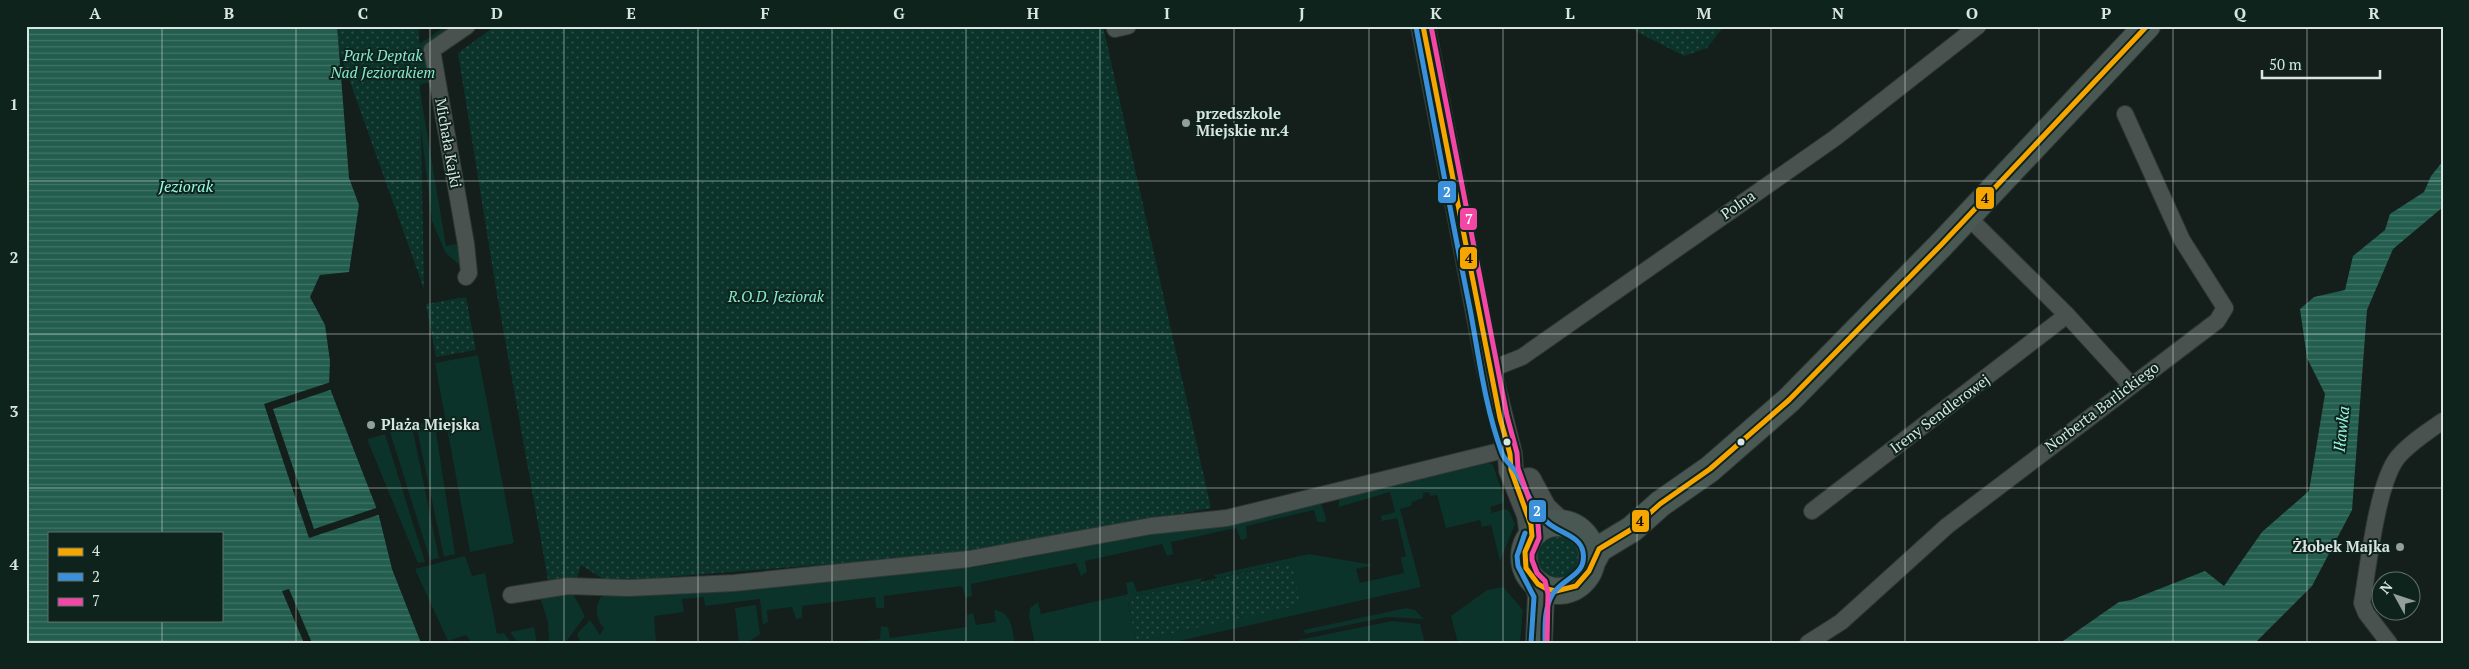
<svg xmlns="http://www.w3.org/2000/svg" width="2469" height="669" viewBox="0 0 2469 669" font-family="'PT Serif',serif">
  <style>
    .grass { fill: #0b332a }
    .park { fill: url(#park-dots) }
    .water { fill: url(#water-rules); fill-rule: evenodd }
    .pier { fill: #141e1b }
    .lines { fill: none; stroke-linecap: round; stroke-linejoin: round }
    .street-casing { stroke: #303835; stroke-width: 18 }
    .secondary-casing { stroke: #303835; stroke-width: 26 }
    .primary-casing { stroke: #303835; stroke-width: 28 }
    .street { stroke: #4a524f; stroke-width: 16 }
    .secondary { stroke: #4a524f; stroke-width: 24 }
    .primary { stroke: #4a5854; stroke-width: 26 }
    .bus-1-casing { stroke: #0f231d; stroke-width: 9 }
    .bus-2-casing { stroke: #0f231d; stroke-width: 9 }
    .bus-3-casing { stroke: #0f231d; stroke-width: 9 }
    .bus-1 { stroke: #f7a600; stroke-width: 5 }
    .bus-2 { stroke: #3a90db; stroke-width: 5 }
    .bus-3 { stroke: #f346a5; stroke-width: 5 }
    .grid { fill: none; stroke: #d9e5e0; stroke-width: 1; stroke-opacity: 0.55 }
    .poi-dot { fill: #949f9b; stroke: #0f231d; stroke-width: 2 }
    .bus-dot { fill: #d9e5e0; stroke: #0f231d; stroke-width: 2 }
    .labels { text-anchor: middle; stroke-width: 4; stroke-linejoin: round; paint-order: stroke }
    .park-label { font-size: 15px; font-style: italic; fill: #88e9cd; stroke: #0f231d }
    .poi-label { font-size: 15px; font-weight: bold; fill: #d9e5e0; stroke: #0f231d; text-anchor: start }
    .street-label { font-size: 15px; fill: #d9e5e0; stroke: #0f231d }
    .water-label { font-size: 16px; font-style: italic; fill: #99fade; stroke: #0f231d }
    .line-badge { stroke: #0f231d; stroke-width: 2 }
    .badge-label { font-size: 14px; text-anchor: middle; font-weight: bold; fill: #fff }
    .pale-badge-label { font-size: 14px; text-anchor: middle; font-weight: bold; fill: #111 }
    .neatline { fill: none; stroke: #d9e5e0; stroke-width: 2 }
    .grid-label { font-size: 16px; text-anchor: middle; font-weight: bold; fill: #d9e5e0 }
  </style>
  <defs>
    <pattern id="park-dots" width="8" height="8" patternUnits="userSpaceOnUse" patternTransform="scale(1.25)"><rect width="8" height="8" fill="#0b332a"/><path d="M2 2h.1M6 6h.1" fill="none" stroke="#2e5049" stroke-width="1.8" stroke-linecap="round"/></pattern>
    <pattern id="water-rules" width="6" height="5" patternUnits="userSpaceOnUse" patternTransform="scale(1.25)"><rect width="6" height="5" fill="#225d4e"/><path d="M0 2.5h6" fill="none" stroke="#427467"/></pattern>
  </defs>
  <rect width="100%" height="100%" fill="#141e1b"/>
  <g class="grass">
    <polygon points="446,26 456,26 439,38 430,82 419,85 446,246 461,243 461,267 445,252 432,221 418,104 415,47"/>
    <polygon points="478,355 514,543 470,552 435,363"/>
    <polygon points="434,420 455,554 444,557 416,425"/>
    <polygon points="412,426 439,558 430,560 390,432"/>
    <polygon points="385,434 425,562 418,563 367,439"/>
    <polygon points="1489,463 1493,465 1504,498 1503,503 1490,507 1492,513 1505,509 1509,511 1515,524 1500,561 1491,525 1482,527 1480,520 1446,528 1437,495 1430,496 1429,492 1423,493 1423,498 1412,502 1411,506 1400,509 1421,587 1170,643 1035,643 1029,617 1030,608 1038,602 1041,614 1128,594 1126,583 1133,581 1137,592 1202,578 1200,582 1127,598 1136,641 1291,562 1217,578 1214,575 1309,554 1373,565 1356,569 1360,583 1404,573 1401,558 1406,556 1397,518 1382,521 1381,516 1395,512 1390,492 1339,507 1339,499"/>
    <path d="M1321,503L1326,518L1325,522H1317L1314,510L1246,526L1247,538L1241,540L1236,528L1171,542L1173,554L1167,556L1162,544L1085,561L1087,572L1081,576L1076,563L971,584L972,596L966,598L962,586L884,596V608H876L875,597L802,606V618L796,619L792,607L767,610L768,622L763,625L760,599L705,606L704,597L682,599L684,612L654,616L656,643H581L577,634L590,620L600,635L604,628C596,619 594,607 601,597L606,595L970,568L1001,563L1003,559L1021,555L1024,558Z"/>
    <polygon points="465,556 472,576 485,573 497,634 504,633 511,643 472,643 466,635 448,641 415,569"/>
    <polygon points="1503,587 1523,610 1520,643 1458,643 1451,616 1487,590"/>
    <polygon points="572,592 585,616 565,643 549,643 548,622 540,597"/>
    <polygon points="756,605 760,634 747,643 739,643 735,608"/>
    <polygon points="1406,608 1415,610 1424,619 1387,617 1305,634 1304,630"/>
    <path d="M994,610C1012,612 1012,629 1015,643H853L880,639L881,626L888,627L890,638L967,627V615L973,613L976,625L996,622Z"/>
    <polygon points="1392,621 1420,624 1425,643 1299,643 1299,640"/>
    <polygon points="534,627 537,643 518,643 510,632"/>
  </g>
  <g class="park">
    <polygon points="337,26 413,26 419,29 424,289 339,51"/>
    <polygon points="495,26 1103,26 1211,508 969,553 629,580 603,579 581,565 577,578 548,580 497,295 458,53"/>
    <polygon points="1626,26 1724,26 1707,48 1684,56"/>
    <polygon points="466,297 476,350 436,357 426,304"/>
    <circle cx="1559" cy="557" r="22"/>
    <polygon points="1291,562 1301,605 1136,641 1127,598"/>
  </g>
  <g class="water">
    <path d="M26,26H337L349,178L359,205L349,272L320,275L310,297L325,325L330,361L329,386L378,512L392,569L421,643H26ZM49,533H221V620H49Z"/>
    <polygon points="2443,161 2443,207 2393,249 2367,310 2352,510 2312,586 2255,643 2060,643 2119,602 2131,600 2205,571 2224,586 2262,532 2309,491 2325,394 2307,358 2300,309 2314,297 2345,290 2353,256 2385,230 2390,214 2424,192 2431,176"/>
  </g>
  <g class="pier">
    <polygon points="331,382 333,389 273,409 314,529 379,507 381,514 309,538 264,404"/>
    <polygon points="289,589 312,643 304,643 282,591"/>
  </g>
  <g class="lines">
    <defs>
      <g id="street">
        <polyline points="1115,29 1128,26"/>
        <polyline points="1968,217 2067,315 2131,385"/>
        <polyline points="466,277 469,273 466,244 432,50 467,26"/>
        <polyline points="1489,370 1522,357 1835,138 1978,26"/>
        <polyline points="1812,511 2067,315"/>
        <polyline points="511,595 568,586 629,588 734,583 969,559 1151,526 1227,518 1508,449"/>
        <polyline points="1808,643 1841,622 1947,526 2217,321 2225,308 2182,240 2125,114"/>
        <path d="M2389,643L2366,613L2362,603C2368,569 2377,482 2398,457C2410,443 2427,432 2443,421"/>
      </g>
      <g id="secondary">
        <polyline points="1423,26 1489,370 1510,454 1511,470 1529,515 1532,536"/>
        <polyline points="1529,480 1544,508 1561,524"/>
      </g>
      <g id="primary">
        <circle cx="1558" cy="557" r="34"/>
        <polyline points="1592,562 1599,549 1632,529 1660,504 1710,469 1789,400 1941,245 2147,26"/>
        <polyline points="1538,584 1541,595 1539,643"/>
      </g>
    </defs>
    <use href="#street" class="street-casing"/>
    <use href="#secondary" class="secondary-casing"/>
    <use href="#primary" class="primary-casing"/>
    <use href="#street" class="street"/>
    <use href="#secondary" class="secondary"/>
    <use href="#primary" class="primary"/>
    <defs>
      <polyline id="bus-1" points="1423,26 1500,418 1510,454 1511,470 1531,525 1532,536 1525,552 1526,568 1538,584 1547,589 1556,591 1576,586 1589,571 1599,549 1632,529 1660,504 1710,469 1789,400 1941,245 2147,26"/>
      <g id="bus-2">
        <path d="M1416,27C1434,121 1451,216 1470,309C1479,357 1485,407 1502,453C1505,462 1513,466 1517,474C1527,490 1532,509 1547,522C1558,533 1580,535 1583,552C1587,576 1563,577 1552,595C1544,609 1545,627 1545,643"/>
        <polyline points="1525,533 1517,556 1518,566 1534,597 1531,643"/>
      </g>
      <polyline id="bus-3" points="1431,26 1507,416 1517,453 1518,468 1538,524 1539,538 1532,554 1532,560 1537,573 1545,581 1548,594 1547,643"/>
    </defs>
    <use href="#bus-1" class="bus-1-casing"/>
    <use href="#bus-2" class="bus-2-casing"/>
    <use href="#bus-3" class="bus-3-casing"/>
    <use href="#bus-1" class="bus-1"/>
    <use href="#bus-2" class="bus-2"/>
    <use href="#bus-3" class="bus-3"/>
  </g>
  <path class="grid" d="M162,26V533M296,26V643M430,26V643M564,26V643M698,26V643M832,26V643M966,26V643M1100,26V643M1234,26V643M1369,26V643M1503,26V643M1637,26V643M1771,26V643M1905,26V643M2039,26V643M2173,26V643M2307,26V643M26,181H2443M26,334H2443M26,488H2443M162,620V643"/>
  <g class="poi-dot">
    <circle cx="1186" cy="123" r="5"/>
    <circle cx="371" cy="425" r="5"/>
    <circle cx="2400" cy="547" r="5"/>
  </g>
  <g class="bus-dot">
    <circle cx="1507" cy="442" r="4.5"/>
    <circle cx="1741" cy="442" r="4.5"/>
  </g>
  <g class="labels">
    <g class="park-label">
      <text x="383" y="61">Park Deptak<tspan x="383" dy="17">Nad Jeziorakiem</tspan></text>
      <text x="776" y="302">R.O.D. Jeziorak</text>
    </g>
    <g class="poi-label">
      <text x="1196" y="119">przedszkole<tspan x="1196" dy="17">Miejskie nr.4</tspan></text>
      <text x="381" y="430">Plaża Miejska</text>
      <text x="2390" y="552" text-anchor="end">Żłobek Majka</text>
    </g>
    <g class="street-label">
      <text transform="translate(448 143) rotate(80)" y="5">Michała Kajki</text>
      <text transform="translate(1738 205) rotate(-35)" y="5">Polna</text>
      <text transform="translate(2102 407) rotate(-37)" y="5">Norberta Barlickiego</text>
      <text transform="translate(1940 414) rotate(-37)" y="5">Ireny Sendlerowej</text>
    </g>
    <g class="water-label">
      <text x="186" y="192">Jeziorak</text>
      <text transform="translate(2341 429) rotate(-84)" y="6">Iławka</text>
    </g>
  </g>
  <g class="line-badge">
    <rect x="1437" y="180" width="20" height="24" rx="5" fill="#3a90db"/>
    <rect x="1975" y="186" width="20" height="24" rx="5" fill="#f7a600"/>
    <rect x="1459" y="207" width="19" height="24" rx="5" fill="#f346a5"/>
    <rect x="1459" y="246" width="19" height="24" rx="5" fill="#f7a600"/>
    <rect x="1528" y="499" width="19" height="24" rx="5" fill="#3a90db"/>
    <rect x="1631" y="509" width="19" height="24" rx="5" fill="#f7a600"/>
  </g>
  <g class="badge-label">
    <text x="1447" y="197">2</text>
    <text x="1469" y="224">7</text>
    <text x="1537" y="516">2</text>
  </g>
  <g class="pale-badge-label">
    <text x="1985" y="203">4</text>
    <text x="1469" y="263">4</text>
    <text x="1640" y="526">4</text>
  </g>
  <rect width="2469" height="669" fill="none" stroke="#0f231d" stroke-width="55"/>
  <rect x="48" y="532" width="175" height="90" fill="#0f231d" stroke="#60716b"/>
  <rect x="58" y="548" width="25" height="8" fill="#f7a600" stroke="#60716b"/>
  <text x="92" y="556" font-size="15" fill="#d9e5e0">4</text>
  <rect x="58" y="573" width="25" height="8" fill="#3a90db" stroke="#60716b"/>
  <text x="92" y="582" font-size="15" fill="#d9e5e0">2</text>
  <rect x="58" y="598" width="25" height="8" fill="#f346a5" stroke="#60716b"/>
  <text x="92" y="606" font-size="15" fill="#d9e5e0">7</text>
  <g transform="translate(2396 596) rotate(310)"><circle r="24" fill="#0f231d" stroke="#60716b"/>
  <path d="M0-4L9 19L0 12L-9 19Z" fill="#949f9b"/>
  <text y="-8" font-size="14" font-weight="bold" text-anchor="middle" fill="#d9e5e0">N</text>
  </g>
  <path d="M2262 70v8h118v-8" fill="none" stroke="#d9e5e0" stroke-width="2.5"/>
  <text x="2269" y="70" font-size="15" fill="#d9e5e0" stroke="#0f231d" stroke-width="4" paint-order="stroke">50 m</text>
  <rect x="28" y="28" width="2414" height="614" class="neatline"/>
  <g class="grid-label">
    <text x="95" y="19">A</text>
    <text x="229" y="19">B</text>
    <text x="363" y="19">C</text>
    <text x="497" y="19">D</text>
    <text x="631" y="19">E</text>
    <text x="765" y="19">F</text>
    <text x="899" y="19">G</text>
    <text x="1033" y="19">H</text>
    <text x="1167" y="19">I</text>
    <text x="1302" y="19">J</text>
    <text x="1436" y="19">K</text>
    <text x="1570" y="19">L</text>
    <text x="1704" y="19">M</text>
    <text x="1838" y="19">N</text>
    <text x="1972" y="19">O</text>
    <text x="2106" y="19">P</text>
    <text x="2240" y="19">Q</text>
    <text x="2374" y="19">R</text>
    <text x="14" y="110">1</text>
    <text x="14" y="263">2</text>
    <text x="14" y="417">3</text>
    <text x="14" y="570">4</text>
  </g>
</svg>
